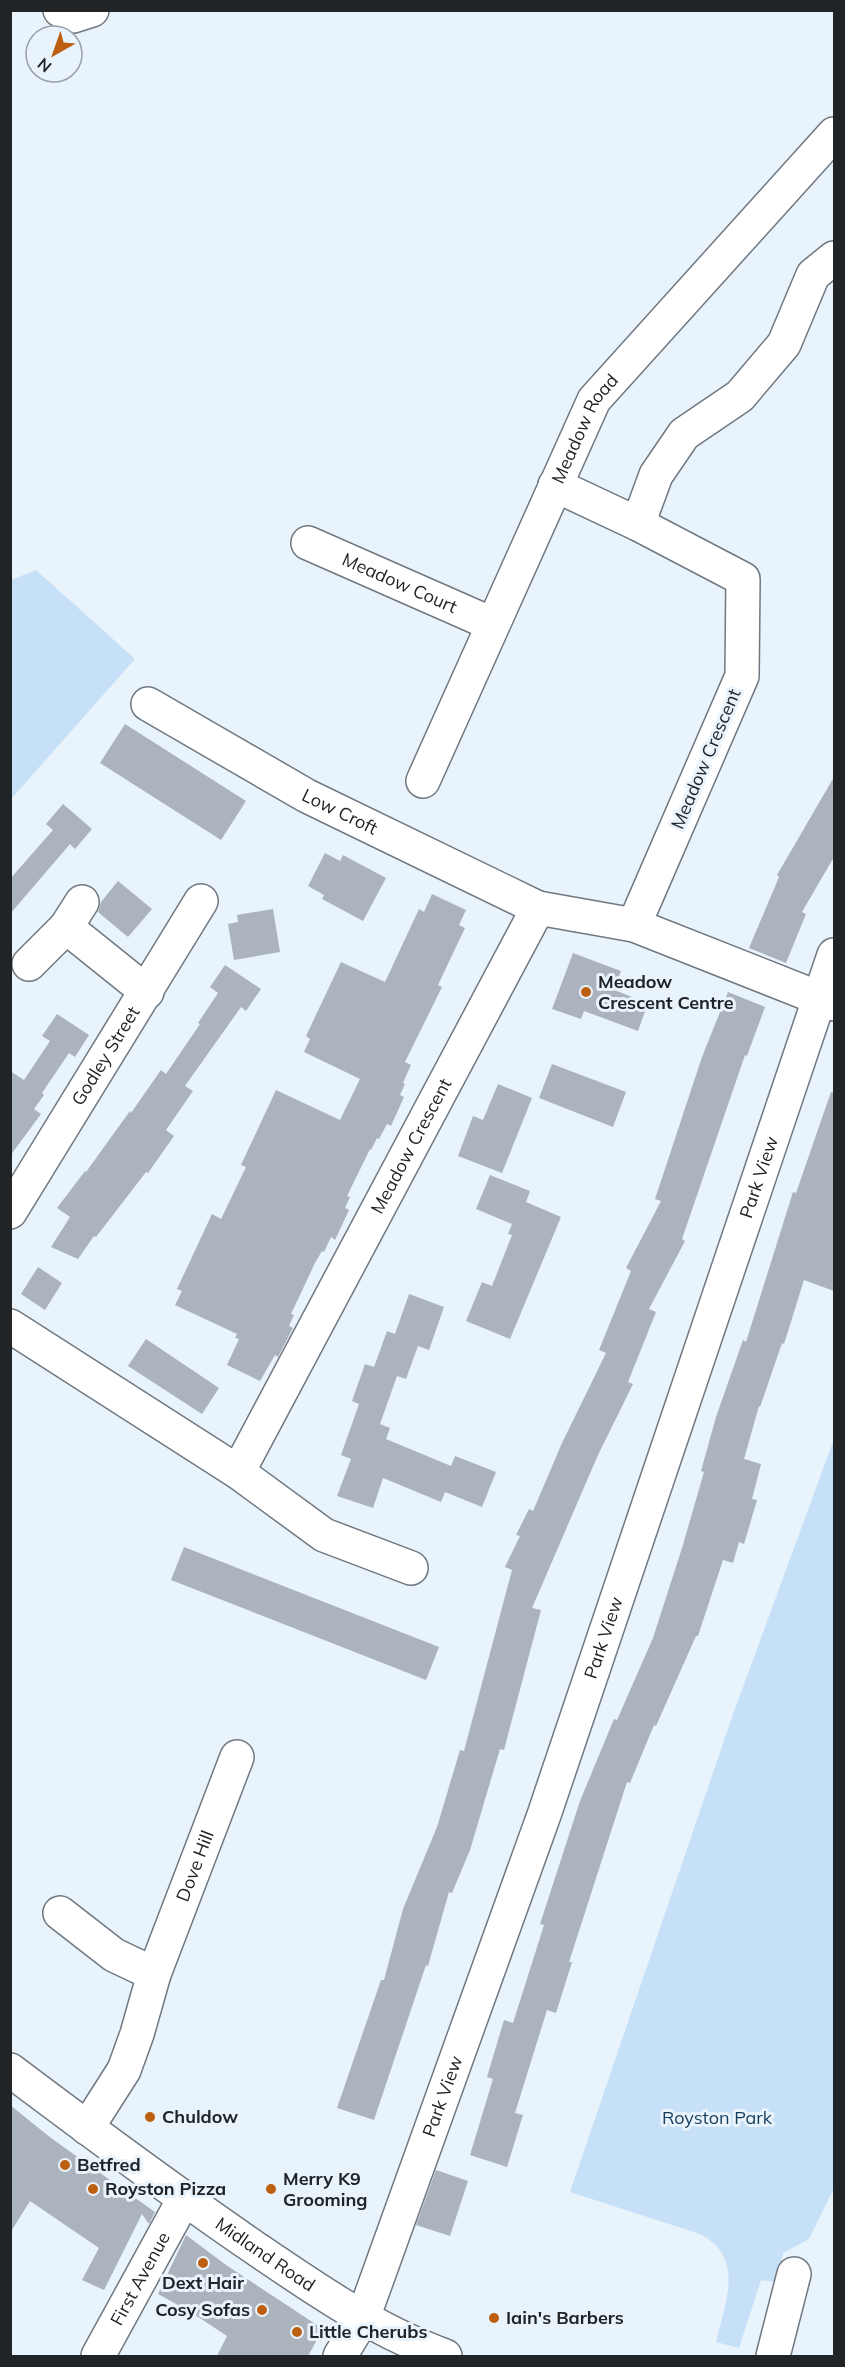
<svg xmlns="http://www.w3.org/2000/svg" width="845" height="2367" viewBox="0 0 845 2367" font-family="Mulish,sans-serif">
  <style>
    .green { fill: #c6e1f7 }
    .building { fill: #abb4bd }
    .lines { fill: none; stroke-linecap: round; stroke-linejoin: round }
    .minor-casing { stroke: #707880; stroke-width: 36 }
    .major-casing { stroke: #707880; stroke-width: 36 }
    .minor { stroke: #fff; stroke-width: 33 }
    .major { stroke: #fff; stroke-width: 33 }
    .poi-dot { fill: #bc5f10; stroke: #e9f3fc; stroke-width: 2 }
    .labels { text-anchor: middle; stroke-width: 6; stroke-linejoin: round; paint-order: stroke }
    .street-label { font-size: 18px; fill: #202427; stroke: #e9f3fc }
    .poi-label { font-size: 18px; font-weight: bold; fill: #202427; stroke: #e9f3fc; text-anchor: start }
    .park-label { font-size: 18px; fill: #173e5b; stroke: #e9f3fc }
  </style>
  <rect width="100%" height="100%" fill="#e9f3fc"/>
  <g class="green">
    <polygon points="36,570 135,659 11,799 11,580"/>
    <path d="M834,1439V2188L809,2239L783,2253L777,2282L761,2280L739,2348L716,2342C725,2302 746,2258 700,2234L570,2192L732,1717Z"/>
  </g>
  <g class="building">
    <polygon points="125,724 246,801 221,840 100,763"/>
    <polygon points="834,777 834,857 802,912 806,914 786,963 749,948 779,877 777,875"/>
    <polygon points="63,804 92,829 75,849 70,844 10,914 10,879 53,830 46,824"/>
    <polygon points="325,853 340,861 343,855 386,878 363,921 322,899 324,895 308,886"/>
    <polygon points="118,881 152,909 128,937 98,912 101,902"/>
    <polygon points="432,894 466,910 459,925 465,928 438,985 442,987 405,1062 411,1065 403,1083 405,1084 400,1095 404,1097 391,1126 387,1124 379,1139 377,1138 371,1150 370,1149 347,1196 350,1197 345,1208 349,1210 335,1240 331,1237 324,1252 322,1251 315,1263 291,1314 294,1315 289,1326 293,1328 278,1357 275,1355 260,1381 227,1365 239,1339 235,1338 237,1334 175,1305 182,1291 177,1289 212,1214 221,1219 246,1167 241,1165 276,1090 340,1120 360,1079 304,1052 310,1039 306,1036 341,962 385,982 419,909 424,912"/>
    <polygon points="273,909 280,952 234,960 228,924 238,922 237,915"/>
    <polygon points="573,953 621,971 614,990 648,1003 638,1031 584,1011 581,1019 552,1009"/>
    <polygon points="225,965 261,989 246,1011 241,1007 185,1086 193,1091 166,1130 174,1136 148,1173 146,1172 96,1237 94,1236 78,1259 51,1247 70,1217 57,1208 85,1171 86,1172 130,1111 131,1113 161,1070 166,1074 200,1024 198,1023 218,993 210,987"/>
    <polygon points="728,992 765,1007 747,1056 745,1055 682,1239 685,1241 649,1309 656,1312 628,1382 633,1384 598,1455 532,1608 541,1610 504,1750 500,1749 470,1850 452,1893 449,1892 428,1966 426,1965 374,2120 337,2108 381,1980 384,1980 403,1909 437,1827 460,1750 464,1751 512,1570 505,1567 520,1536 516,1535 529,1509 533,1511 562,1443 606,1353 599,1350 631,1271 626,1268 661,1201 655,1199 702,1057"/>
    <polygon points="57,1014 89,1035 75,1057 69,1053 42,1093 44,1095 34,1109 41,1114 10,1156 10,1071 24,1080 50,1041 42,1036"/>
    <polygon points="552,1064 626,1092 613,1127 539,1098"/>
    <polygon points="498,1084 532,1098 502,1173 458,1156 473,1116 483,1120"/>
    <polygon points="831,1092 834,1093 834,1291 804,1280 784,1344 782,1343 760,1407 759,1406 744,1459 761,1464 752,1499 757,1500 744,1544 739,1542 733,1563 723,1560 698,1636 696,1636 656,1726 654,1725 630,1783 627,1782 569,1962 572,1962 556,2013 547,2010 515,2113 523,2115 507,2167 470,2155 493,2079 487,2077 504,2020 513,2023 544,1925 540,1924 580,1801 614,1719 617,1720 653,1638 682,1548 704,1472 701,1471 716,1417 743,1340 746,1342 793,1192 796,1193"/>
    <polygon points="490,1175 530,1191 526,1202 561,1217 510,1339 466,1321 482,1282 492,1286 512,1235 508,1234 512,1224 476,1209"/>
    <polygon points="38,1267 62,1283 45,1310 21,1294"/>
    <polygon points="409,1294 444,1307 429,1350 418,1346 406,1379 397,1376 380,1424 390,1428 386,1439 451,1466 455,1456 496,1472 482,1507 445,1492 441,1502 383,1478 373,1508 337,1496 351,1459 341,1455 359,1404 352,1401 365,1364 374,1367 387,1331 395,1334"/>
    <polygon points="146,1339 219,1388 202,1414 128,1366"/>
    <polygon points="184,1547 439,1647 426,1680 171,1580"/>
    <polygon points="10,2105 51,2138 155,2212 149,2224 142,2214 104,2290 82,2280 99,2248 30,2201 10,2233"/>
    <polygon points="436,2170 468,2181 450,2236 416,2225"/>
    <polygon points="186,2235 226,2265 323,2329 308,2356 217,2356 227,2336 189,2311 158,2294"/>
  </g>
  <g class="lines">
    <defs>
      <g id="minor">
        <polyline points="60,10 73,16 92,10"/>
        <polyline points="555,485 638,524 743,579 742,676 634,925"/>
        <polyline points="638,524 656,475 684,434 740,396 784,344 813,275 834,258"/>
        <path id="s1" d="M308,543L492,624"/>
        <path id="s2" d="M148,704L307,796L538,908"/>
        <path id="s3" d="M423,781L594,400L834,134"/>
        <polyline points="66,927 82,902"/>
        <polyline points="29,964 66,927 147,992"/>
        <path id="s4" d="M10,1212L201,901"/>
        <polyline points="10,1326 238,1472 324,1535 411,1568"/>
        <path id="s5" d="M238,1472L538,908L634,925L834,1004"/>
        <polyline points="60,1913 114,1955 154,1974"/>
        <path id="s6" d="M87,2128L124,2070L137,2034L154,1974L237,1757"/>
        <path id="s7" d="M98,2356L184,2199"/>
        <path id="s8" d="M340,2356L363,2318L544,1815L834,955"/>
        <polyline points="773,2356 794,2274"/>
      </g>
      <g id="major">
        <path id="s9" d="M10,2070C91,2131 172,2191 255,2248C315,2289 376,2331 445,2356"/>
      </g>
    </defs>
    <use href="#minor" class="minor-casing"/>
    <use href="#major" class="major-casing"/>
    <use href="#minor" class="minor"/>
    <use href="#major" class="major"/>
  </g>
  <g class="poi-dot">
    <circle cx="586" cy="992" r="6"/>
    <circle cx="150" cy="2117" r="6"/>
    <circle cx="65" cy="2165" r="6"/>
    <circle cx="93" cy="2189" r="6"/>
    <circle cx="271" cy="2189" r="6"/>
    <circle cx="203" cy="2263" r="6"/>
    <circle cx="262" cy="2310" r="6"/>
    <circle cx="494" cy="2318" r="6"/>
    <circle cx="297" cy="2332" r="6"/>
  </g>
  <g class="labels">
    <g class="street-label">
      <text dy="6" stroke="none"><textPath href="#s3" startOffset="388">Meadow Road</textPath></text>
      <text dy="6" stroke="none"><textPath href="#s1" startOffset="100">Meadow Court</textPath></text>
      <text transform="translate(706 759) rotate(-67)" y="6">Meadow Crescent</text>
      <text dy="6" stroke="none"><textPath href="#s2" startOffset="220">Low Croft</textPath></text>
      <text dy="6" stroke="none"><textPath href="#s4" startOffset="183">Godley Street</textPath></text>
      <text dy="6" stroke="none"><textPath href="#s5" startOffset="369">Meadow Crescent</textPath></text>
      <text dy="6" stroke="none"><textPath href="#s8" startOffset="1252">Park View</textPath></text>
      <text dy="6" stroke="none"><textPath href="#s8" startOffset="766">Park View</textPath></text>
      <text dy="6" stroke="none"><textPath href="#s6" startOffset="285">Dove Hill</textPath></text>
      <text dy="6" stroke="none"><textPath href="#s8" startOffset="280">Park View</textPath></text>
      <text dy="6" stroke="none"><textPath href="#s9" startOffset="315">Midland Road</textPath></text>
      <text dy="6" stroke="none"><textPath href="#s7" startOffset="88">First Avenue</textPath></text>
    </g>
    <g class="poi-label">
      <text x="598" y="988">Meadow<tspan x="598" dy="21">Crescent Centre</tspan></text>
      <text x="162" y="2123">Chuldow</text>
      <text x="77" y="2171">Betfred</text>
      <text x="283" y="2185">Merry K9<tspan x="283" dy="21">Grooming</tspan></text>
      <text x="105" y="2195">Royston Pizza</text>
      <text x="203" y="2289" text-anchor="middle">Dext Hair</text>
      <text x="250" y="2316" text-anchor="end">Cosy Sofas</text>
      <text x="506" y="2324">Iain's Barbers</text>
      <text x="309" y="2338">Little Cherubs</text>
    </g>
    <g class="park-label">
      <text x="717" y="2124">Royston Park</text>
    </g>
  </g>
  <rect width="845" height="2367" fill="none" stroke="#202427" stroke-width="24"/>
  <g transform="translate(54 54) rotate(220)"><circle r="28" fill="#e9f3fc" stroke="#99a0a7" stroke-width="1.5"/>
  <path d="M0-4.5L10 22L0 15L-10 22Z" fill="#bc5f10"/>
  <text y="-9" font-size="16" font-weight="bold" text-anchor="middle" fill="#202427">N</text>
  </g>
</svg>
